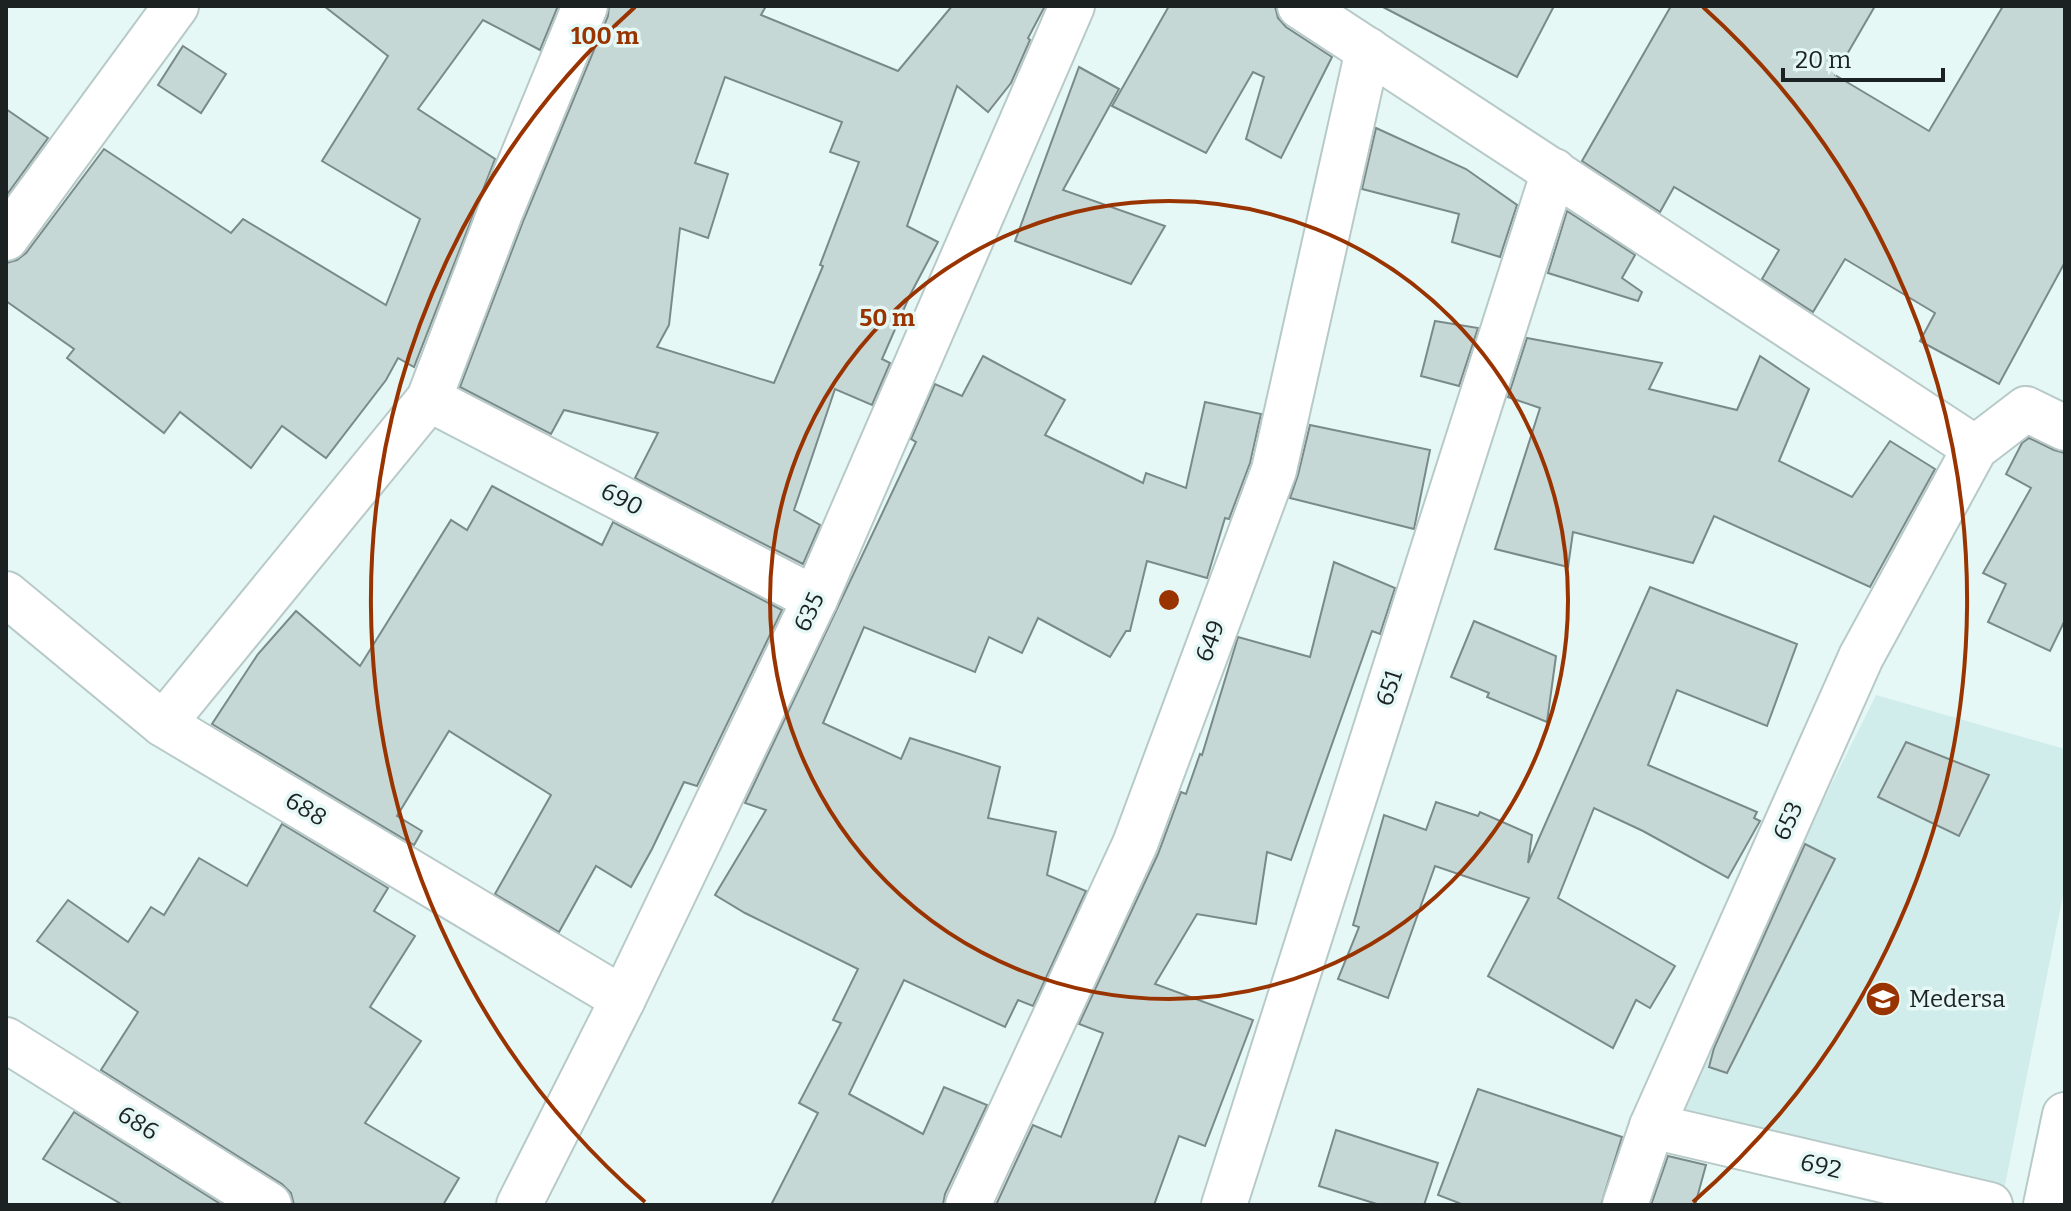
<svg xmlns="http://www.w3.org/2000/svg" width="2071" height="1211" viewBox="0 0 2071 1211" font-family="Bitter,serif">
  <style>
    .built { fill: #d1edeb }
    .building { fill: #c6d8d6; stroke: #798a89; stroke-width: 2; fill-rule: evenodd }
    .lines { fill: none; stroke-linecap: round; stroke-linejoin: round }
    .street-casing { stroke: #b8cac8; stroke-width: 48 }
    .street { stroke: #fff; stroke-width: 44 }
    .ring { fill: none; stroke: #993401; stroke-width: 4 }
    .labels { text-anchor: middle; stroke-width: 7; stroke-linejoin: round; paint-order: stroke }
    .street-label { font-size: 24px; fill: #1b2221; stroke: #e5f8f6 }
    .poi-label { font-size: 24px; fill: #1b2221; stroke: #e5f8f6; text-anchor: start }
    .centre { fill: #993401; stroke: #e5f8f6; stroke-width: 4 }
    .ring-label { font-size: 24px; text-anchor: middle; font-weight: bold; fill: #993401; stroke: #e5f8f6; stroke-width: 7; stroke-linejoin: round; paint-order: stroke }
  </style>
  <rect width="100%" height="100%" fill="#e5f8f6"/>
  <polygon class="built" points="1876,695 2065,749 2065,886 2003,1195 1668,1111"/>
  <g class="building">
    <polygon points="324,6 558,6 540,50 483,20 418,109 495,159 414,367 398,358 386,380 326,458 282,426 251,468 180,412 164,433 67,358 74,349 6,301 6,263 17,260 26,253 104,149 231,233 243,219 386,305 420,219 322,161 388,56"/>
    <path d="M609,6H766L761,15L898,71L952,6H1045L1028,38L1030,40L1011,83L988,112L957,86L907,226L938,242L910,295L882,359L890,363L872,405L835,389L794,510L820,525L803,564L635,478L658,433L564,410L551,434L460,387L524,219L608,16ZM725,77L842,122L830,152L859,162L820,265L823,266L774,383L657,347L669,325L680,228L708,238L728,174L695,163Z"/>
    <polygon points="1169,6 1275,6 1278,18 1286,27 1332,57 1281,158 1246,139 1264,77 1253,72 1206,153 1112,106"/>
    <polygon points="1381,6 1554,6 1517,77"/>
    <polygon points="1671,6 1875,6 1835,75 1929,131 2003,6 2065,6 2065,262 1999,384 1920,341 1935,313 1845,259 1813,312 1762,279 1779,250 1674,187 1660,212 1582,161"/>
    <polygon points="183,46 226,74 201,113 158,85"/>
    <polygon points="1079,67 1119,89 1063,190 1165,226 1131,284 1015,241"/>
    <polygon points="6,109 48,138 6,196"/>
    <polygon points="1376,128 1466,169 1517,205 1500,257 1452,242 1459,214 1362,189"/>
    <polygon points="1567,211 1635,255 1622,278 1642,292 1638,301 1548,273"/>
    <polygon points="1435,321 1478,328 1459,386 1421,376"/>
    <polygon points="1527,338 1662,363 1649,389 1737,410 1760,356 1809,389 1779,461 1852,497 1890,441 1935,469 1870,587 1714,516 1693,563 1573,532 1568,567 1495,549 1540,408 1508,397"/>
    <polygon points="983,356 1065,400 1045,435 1143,483 1146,473 1186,488 1205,402 1261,414 1250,463 1229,519 1225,518 1207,578 1147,561 1130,631 1126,631 1110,657 1038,618 1022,653 989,637 975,672 864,627 823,723 901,759 910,738 1000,767 988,818 1056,832 1047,875 1086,891 1033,1006 1018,1000 1005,1027 904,980 849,1094 923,1134 944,1087 987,1105 945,1194 943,1205 771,1205 818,1113 799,1103 841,1023 833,1020 858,969 745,913 715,895 766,810 745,803 916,442 911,439 935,384 962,396"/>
    <polygon points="1310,425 1430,450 1414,529 1290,498 1298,475"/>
    <polygon points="2029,438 2054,450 2065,453 2065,620 2050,651 1988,622 2006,584 1983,573 2031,488 2006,474 2022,443"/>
    <polygon points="492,486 602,545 613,522 782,610 697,786 684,782 652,849 631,887 596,866 559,932 495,894 551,795 449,731 397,816 422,831 414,845 212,724 258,654 296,611 360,666 451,520 467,530"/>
    <polygon points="1334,562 1395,588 1380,634 1372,631 1291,860 1267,852 1256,924 1197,914 1155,984 1253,1020 1205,1146 1179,1136 1154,1205 996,1205 1033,1125 1061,1137 1103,1033 1079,1024 1158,854 1181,792 1186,794 1200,754 1202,755 1238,637 1310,657"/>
    <polygon points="1650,587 1797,644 1767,726 1677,690 1648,765 1757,812 1754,818 1760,821 1728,878 1643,831 1594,808 1558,898 1675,966 1650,1008 1636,1000 1613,1048 1488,976 1529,898 1435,866 1388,998 1338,979 1359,927 1353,925 1384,815 1426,830 1436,802 1478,816 1480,812 1532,835 1528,863"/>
    <polygon points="1474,621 1556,656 1547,722 1487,697 1489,693 1451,677"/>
    <polygon points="1906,742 1989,775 1959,836 1878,797"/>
    <polygon points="282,824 388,888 374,911 415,936 370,1007 421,1041 365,1123 459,1178 443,1205 294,1205 291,1193 282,1184 101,1070 138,1012 37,941 68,900 128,942 151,907 164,915 199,858 247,886"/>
    <polygon points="1805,844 1835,859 1727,1073 1709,1067 1714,1048"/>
    <polygon points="1478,1089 1622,1137 1601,1205 1464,1205 1438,1195"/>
    <polygon points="74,1112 222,1205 123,1205 43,1159"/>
    <polygon points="1336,1130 1438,1163 1424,1205 1380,1205 1319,1186"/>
    <polygon points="1668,1156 1706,1165 1695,1205 1651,1205"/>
  </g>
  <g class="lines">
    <defs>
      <g id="street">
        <polyline points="1300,6 1975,448"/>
        <polyline points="6,238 176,6"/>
        <polyline points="429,399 815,599"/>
        <polyline points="6,594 163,724 623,999"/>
        <polyline points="163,724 429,399 501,210 585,6"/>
        <polyline points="6,1040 269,1205"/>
        <polyline points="1652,1126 1990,1205"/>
        <polyline points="519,1205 623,999 815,599 1072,6"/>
        <polyline points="968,1205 1135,844 1274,470 1368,50"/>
        <polyline points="1224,1205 1554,171"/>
        <polyline points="1625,1205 1652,1126 1861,657 1975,448 2026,409 2065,428"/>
        <polyline points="2046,1205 2065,1115"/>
      </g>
    </defs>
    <use href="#street" class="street-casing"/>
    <use href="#street" class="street"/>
  </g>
  <g class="ring">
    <circle cx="1169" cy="600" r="399"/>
    <path d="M645 1202A798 798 0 0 1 635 7M1703 7A798 798 0 0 1 1693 1202"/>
  </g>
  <defs>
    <symbol id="school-disc" viewBox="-11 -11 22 22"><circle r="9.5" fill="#993401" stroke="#e5f8f6"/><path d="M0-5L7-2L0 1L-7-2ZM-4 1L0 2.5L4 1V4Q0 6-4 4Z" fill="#fff"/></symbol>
  </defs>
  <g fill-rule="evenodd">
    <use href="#school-disc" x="1863" y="979" width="40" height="40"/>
  </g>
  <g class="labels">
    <g class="street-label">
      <text transform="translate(622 499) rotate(27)" y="8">690</text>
      <text transform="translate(809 612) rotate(-65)" y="8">635</text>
      <text transform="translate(1210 641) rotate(-70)" y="8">649</text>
      <text transform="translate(1389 688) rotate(-72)" y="8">651</text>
      <text transform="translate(306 809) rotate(31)" y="8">688</text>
      <text transform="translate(1788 821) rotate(-66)" y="8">653</text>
      <text transform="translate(138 1123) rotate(32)" y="8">686</text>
      <text transform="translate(1821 1166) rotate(13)" y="8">692</text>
    </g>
    <g class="poi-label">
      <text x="1909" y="1007">Medersa</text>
    </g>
  </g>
  <circle cx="1169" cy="600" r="12" class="centre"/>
  <g class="ring-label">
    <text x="605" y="44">100 m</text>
    <text x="887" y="326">50 m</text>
  </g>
  <rect width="2071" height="1211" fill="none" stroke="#1b2221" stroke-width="16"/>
  <path d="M1783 68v12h160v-12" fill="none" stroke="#1b2221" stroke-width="4"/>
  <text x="1795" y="68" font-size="24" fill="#1b2221" stroke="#e5f8f6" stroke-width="6" paint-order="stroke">20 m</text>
</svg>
